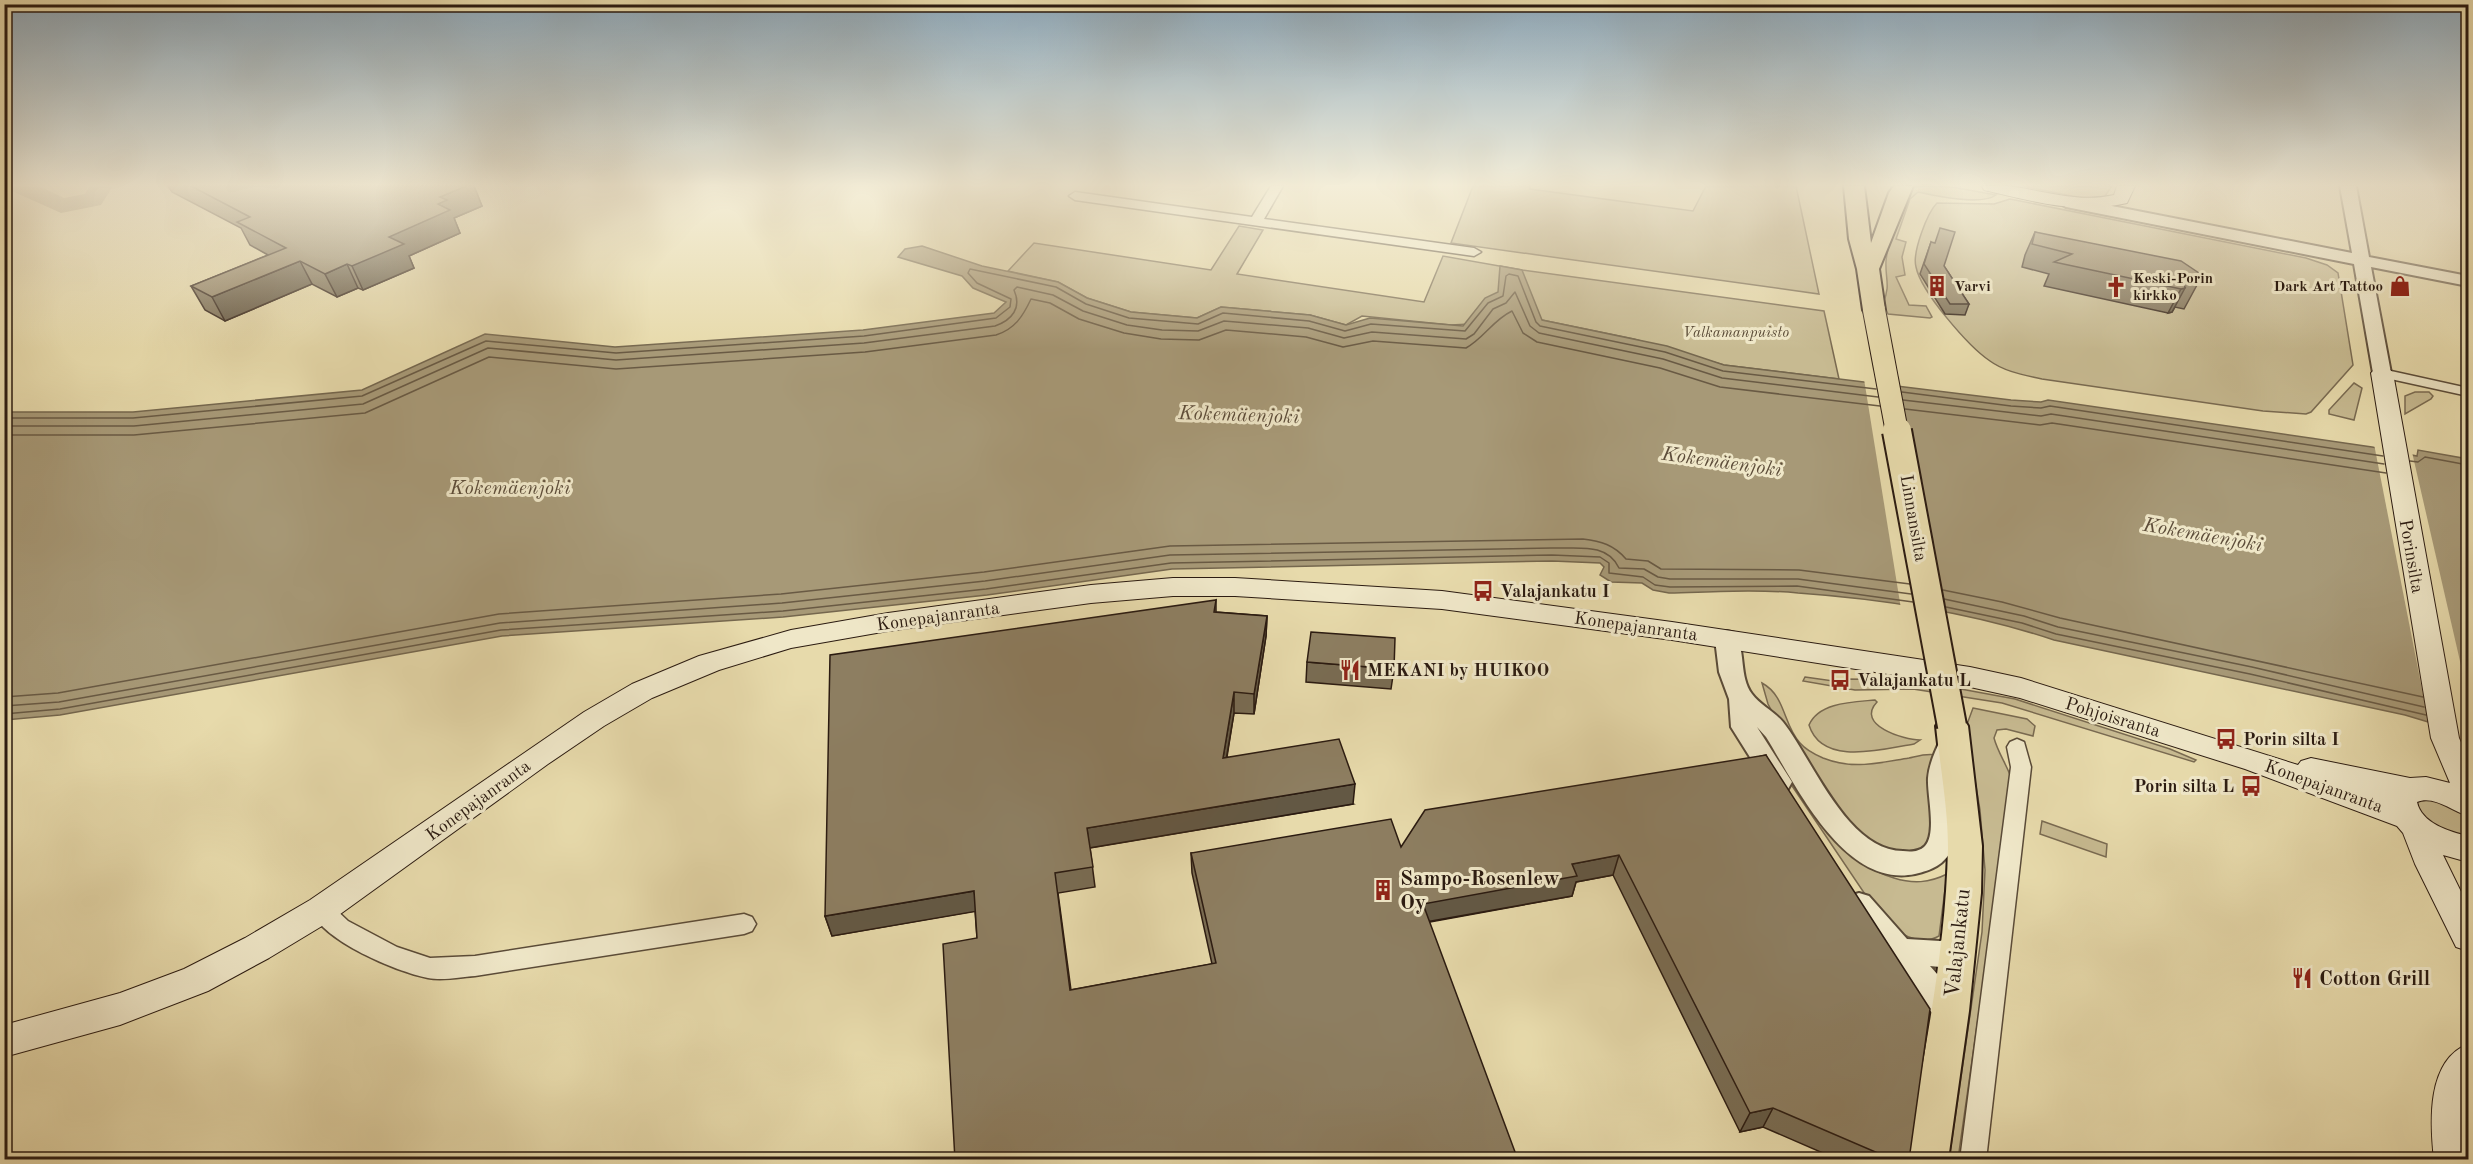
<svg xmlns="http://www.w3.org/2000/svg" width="2473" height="1164" viewBox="0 0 2473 1164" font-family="'Old Standard TT',serif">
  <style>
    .green { fill: #c7ba91; stroke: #796a51; stroke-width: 1.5 }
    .water { fill: #a79977; stroke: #75674e; stroke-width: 1.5 }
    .pier { fill: #e7daab }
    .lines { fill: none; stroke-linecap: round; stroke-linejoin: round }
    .shore { stroke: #695a44; stroke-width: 1.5 }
    .river { fill: #a79977; fill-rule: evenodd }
    .minor-casing { stroke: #5a4b38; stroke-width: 3 }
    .tertiary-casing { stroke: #5a4b38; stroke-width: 4 }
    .secondary-casing { stroke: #2b1b11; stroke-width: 2 }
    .primary-casing { stroke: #2b1b11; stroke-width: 4 }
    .minor { fill: #efe7c8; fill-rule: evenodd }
    .tertiary { fill: #efe7c8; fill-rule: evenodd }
    .secondary { fill: #efe7c8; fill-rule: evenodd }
    .primary { fill: #e7daab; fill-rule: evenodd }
    .primary-bridge-far1-casing { stroke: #2b1b11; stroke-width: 24; stroke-linecap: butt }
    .primary-bridge-casing { stroke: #2b1b11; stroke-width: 32; stroke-linecap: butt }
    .primary-bridge-far1 { stroke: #e7daab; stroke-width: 22 }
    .primary-bridge { stroke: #e7daab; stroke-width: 28 }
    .wall { fill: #796c53; stroke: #2b1b11; stroke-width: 1.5 }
    .shaded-wall { fill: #635844; stroke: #2b1b11; stroke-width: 1.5 }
    .building { fill: #8d7e61; stroke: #2b1b11; stroke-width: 1.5 }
    .labels { text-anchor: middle; stroke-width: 6; stroke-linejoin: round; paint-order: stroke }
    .far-poi-label { font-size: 15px; font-weight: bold; fill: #2b1b11; stroke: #efe7c8; text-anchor: start }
    .far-park-label { font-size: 15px; font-style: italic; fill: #5a4b37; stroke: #efe7c8 }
    .street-label { font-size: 18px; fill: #2b1b11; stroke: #efe7c8 }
    .poi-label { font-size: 18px; font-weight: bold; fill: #2b1b11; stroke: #efe7c8; text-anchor: start }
    .water-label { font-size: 20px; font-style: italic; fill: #5d4d3a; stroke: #efe7c8 }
    .near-poi-label { font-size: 21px; font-weight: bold; fill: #2b1b11; stroke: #efe7c8; text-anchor: start }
    .near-street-label { font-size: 21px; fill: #2b1b11; stroke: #efe7c8 }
  </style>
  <rect width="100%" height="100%" fill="#e7daab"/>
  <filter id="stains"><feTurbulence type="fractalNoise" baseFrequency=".00333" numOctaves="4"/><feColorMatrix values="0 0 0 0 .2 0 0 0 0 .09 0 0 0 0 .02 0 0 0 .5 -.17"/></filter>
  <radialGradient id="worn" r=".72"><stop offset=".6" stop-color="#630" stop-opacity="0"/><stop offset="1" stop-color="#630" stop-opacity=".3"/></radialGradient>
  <g class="green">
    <polygon points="1473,186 1530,186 1530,189 1693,211 1706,186 1796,186 1819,294 1451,243"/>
    <path d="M1915,186L1952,187L1996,195C1981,206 1936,196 1918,192L1910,199L1896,239L1906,242L1902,257L1905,275L1896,277L1909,305L1926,306L1932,317L1930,318L1888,314L1883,303C1891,285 1885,279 1886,261C1888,243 1901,198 1915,186Z"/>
    <polygon points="2022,186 2112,186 2105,196 2093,198 2077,197"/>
    <path d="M2010,199L2306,258L2327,265L2338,273L2353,365L2311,412L2306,414L2263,411L2042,379C2025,375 2005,372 1990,361C1969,347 1921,292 1916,267C1912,253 1927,213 1937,203L1994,204Z"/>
    <polygon points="1239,226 1263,230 1237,274 1424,302 1443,256 1522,270 1824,311 1839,379 1724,365 1634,339 1542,320 1451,325 1362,316 1346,325 1310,315 1221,307 1197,318 1131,312 1087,298 1058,282 1008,271 1034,243 1211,270"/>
    <polygon points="2354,383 2362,388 2354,420 2329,414 2329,410"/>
    <polygon points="2415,392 2429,392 2433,396 2431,399 2405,414 2405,396"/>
    <polygon points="1805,677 1847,683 1847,679 1912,680 2015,699 2170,749 2196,760 2194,762 2002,703 1913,689 1855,690 1803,681"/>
    <path d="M1762,683C1786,696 1783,725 1800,743C1806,750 1816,755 1823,758C1853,770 1878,763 1909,758C1918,756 1927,753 1936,755L1929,845L1911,854H1892L1856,835L1786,737L1768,704Z"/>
    <path d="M1875,700L1877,702C1855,725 1904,740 1920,740L1914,744C1883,749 1822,767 1809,725C1819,702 1854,702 1875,700Z"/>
    <path d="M1973,708L2027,719L2035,726L2033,736L2006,729L1997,730L1994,738C1998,753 2007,765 2012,780L1958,1159L1949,1160L1982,932L1985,870L1980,810L1966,727Z"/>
    <path d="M1788,770C1819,817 1836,860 1894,878C1913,884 1929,883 1947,874L1939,936C1918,948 1897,932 1881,918L1782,771Z"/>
    <polygon points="2427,798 2464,811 2468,815 2468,838 2458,838 2422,819 2417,802"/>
    <polygon points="2042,821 2107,844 2106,857 2040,834"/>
  </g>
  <path class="water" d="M922,246L982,266L1058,282L1087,298L1131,312L1197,318L1221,307L1310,315L1346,325L1370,318L1463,326L1485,298L1498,292L1500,266L1522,270L1542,320L1667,346L1724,365L2011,400L2041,402L2048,400L2372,447L2417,456L2418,450L2468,459V734L2405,715L2054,640C1973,613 1883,599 1798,593C1755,589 1712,592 1669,593L1653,590L1642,583L1611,582L1600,575L1604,567L1600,563L1552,561L1172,569L987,595L783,617L502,636L60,715L5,720V412H133L362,390L485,334L615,347L863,330L994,313L1006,302L973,288L962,276L898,257L905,249Z"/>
  <g class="pier">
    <polygon points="1864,379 1899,383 1945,616 1901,609"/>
    <polygon points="2374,444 2412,452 2468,696 2468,737 2429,725"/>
  </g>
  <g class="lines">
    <g class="shore">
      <polyline points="1902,392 2011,406 2041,408 2050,406 2383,456"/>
      <polyline points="1903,400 2041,416 2051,414 2384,464"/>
      <polyline points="1905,409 2040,425 2052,423 2386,473"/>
      <polyline points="4,418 133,418 362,396 486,341 616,353 864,336 996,318 1010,307 1011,299 977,283 968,273 970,269 1056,287 1086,304 1129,318 1198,324 1223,313 1309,321 1345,331 1371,324 1465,331 1488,303 1503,296 1506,276 1509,274 1518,276 1536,322 1540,326 1665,352 1723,371 1876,389"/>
      <path d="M4,426H134L363,404L488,348L616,360L864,343L995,326C1012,320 1022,308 1014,290L1017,287L1053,295L1083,311L1127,325L1162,330L1198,331L1224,321L1308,328L1344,338L1372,332L1466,339L1474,334L1493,309L1506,303L1515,292L1530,326L1539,333L1663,359L1722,378L1878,397"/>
      <path d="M4,435H134L365,413L489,357L616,369L865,352L996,335C1015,329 1023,316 1031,299L1050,303L1079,319L1124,333L1161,339L1199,340L1226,330L1306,337L1343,347L1373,341L1466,348C1484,338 1493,320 1512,311L1523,333L1537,342L1660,368L1720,387L1880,406"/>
      <polyline points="2410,461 2418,462 2425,457 2468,465"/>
      <polyline points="1943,590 2002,602 2060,618 2423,697"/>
      <polyline points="1944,599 2024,616 2058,627 2252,667 2424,707"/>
      <polyline points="1946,607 2022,623 2056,634 2250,674 2426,715"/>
      <path d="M4,697L58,693L499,614L781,594L984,572L1170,546L1583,539C1601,541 1614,545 1626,559L1648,561L1661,569L1799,570L1910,584"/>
      <path d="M4,706L59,702L500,623L782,603L985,581L1170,555L1552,548C1577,549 1607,542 1619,568L1644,569L1658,577L1670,579H1798L1911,594"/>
      <polyline points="4,714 60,709 501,630 783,611 986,589 1171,563 1552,555 1600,557 1609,563 1609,573 1643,577 1655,585 1670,587 1797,586 1913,602"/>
    </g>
    <polygon class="river" points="9,186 39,186 64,198 85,194 90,186 113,186 101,205 61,213 12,191"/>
    <defs>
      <g id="minor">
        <polygon points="1271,186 1283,186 1264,219 1474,248 1481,252 1474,256 1075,200 1069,196 1075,192 1252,217"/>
        <polygon points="2382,369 2468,388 2468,396 2377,376 2375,373 2377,370"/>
        <polygon points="2017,739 2024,742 2031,767 1986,1160 1960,1160 2011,767 2007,747 2010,742"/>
        <path d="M321,900L329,903L348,921L397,947L430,958L475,956L744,914L752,917L756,924L752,931L744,934L475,976C461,977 443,981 428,978C395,971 325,942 310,910L313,903Z"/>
      </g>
      <g id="tertiary">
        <polygon points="2340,186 2356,186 2369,257 2468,276 2468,286 2371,267 2391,373 2389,377 2375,377 2373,373 2354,264 2066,207 2058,202 2066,197 2352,253"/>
        <path d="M1727,631L1735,633C1746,651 1739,677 1752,694C1760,705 1774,711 1783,722C1813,760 1847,851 1903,851C1911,852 1919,852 1925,846C1937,833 1927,795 1928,778C1929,765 1935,751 1941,739L1950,736L1959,739L1963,746C1960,758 1955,769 1954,782C1954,805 1962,827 1952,849C1944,865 1932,870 1915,874C1844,889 1796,785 1766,737L1757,727L1792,782L1788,789L1779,792L1770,789L1731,727L1729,699L1719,672L1715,639L1719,633Z"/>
        <polygon points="1859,893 1869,896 1907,939 1940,941 1958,935 1968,939 1973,948 1968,957 1940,967 1930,966 1961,1001 1965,1011 1961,1021 1950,1025 1939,1021 1849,914 1845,905 1849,896"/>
      </g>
      <g id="secondary">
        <path d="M1982,186C1992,186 2004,185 2015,187C2048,192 2080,203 2114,195L2117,186H2135L2127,203C2078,215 2032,201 1984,190Z"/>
        <path d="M2382,367L2389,369L2393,373L2459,738L2468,758V816C2452,811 2434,795 2417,802C2421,823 2450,832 2468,836V862L2443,855L2468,906V951L2456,947L2415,864L2403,833L2397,826L2245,769L2020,698L1970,687L1672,640L1442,609L1235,596H1173L1091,603L888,631L791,648L719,670L652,698L604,726L548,764L332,920L269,958L208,991L120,1025L4,1057V1025L120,993L184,969L245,938L310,900L584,712L632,684L699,656L791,630L888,613L1091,585L1173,578H1235L1442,591L1672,622L1970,667L2021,678L2298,765L2301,761L2311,758L2410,778L2426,777L2450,783L2431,738L2371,373L2375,369Z"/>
        <path d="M2468,1044V1160H2434C2430,1123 2426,1061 2468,1044Z"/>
      </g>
      <g id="primary">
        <polygon points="1844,186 1864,186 1871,243 1889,193 1894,186 1913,186 1879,269 1885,310 1882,315 1874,317 1866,315 1863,310 1857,269 1849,239"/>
        <path d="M1952,714L1963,718L1968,726L1982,846L1981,893L1969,1011L1948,1160H1906C1923,1058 1946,951 1948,848C1948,808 1940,766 1936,726L1941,718Z"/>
      </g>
    </defs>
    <use href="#minor" class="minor-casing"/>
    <use href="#tertiary" class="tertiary-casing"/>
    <use href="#secondary" class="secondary-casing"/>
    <use href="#primary" class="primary-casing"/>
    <use href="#minor" class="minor"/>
    <use href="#tertiary" class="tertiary"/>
    <use href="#secondary" class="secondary"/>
    <use href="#primary" class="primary"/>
    <defs>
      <polyline id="primary-bridge-far1" points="1874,310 1897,432"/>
      <polyline id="primary-bridge" points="1897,431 1952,726"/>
    </defs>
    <use href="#primary-bridge-far1" class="primary-bridge-far1-casing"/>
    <use href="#primary-bridge" class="primary-bridge-casing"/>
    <use href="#primary-bridge-far1" class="primary-bridge-far1"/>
    <use href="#primary-bridge" class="primary-bridge"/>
  </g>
  <g class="wall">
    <polygon points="168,186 474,186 482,206 454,218 460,233 409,256 414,268 363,290 358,288 337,297 312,284 225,321 205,310 191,286 268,255 250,245 241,228 172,192"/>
    <polygon points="2035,232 2197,285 2184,309 2175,307 2172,312 2168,313 2044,286 2049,274 2022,267 2025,255"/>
    <polygon points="1931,242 1944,266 1969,304 1965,315 1945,314 1920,274"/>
    <polygon points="1216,600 1216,612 1267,616 1266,636 1254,714 1234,713 1227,757 1353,804 1090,848 1095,887 1058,893 1071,990 1212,964 1192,873 1191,853 1401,847 1766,755 1909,1160 1839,1160 1763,1127 1740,1132 1613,875 1576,882 1572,896 1430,922 955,1160 977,938 975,911 832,936 825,916"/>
    <polygon points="1307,662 1394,669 1391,689 1306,682"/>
  </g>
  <g class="shaded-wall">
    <polygon points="466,186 474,186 482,206 454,218 460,233 409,256 414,268 363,290 352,266 389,237 438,204 440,197"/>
    <polygon points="300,261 312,284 225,321 212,297"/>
    <polygon points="347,264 358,288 337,297 325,274"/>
    <polygon points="2185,288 2172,312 2168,313 2181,289"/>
    <polygon points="1267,616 1266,636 1254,714 1254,694"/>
    <polygon points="1234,692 1234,713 1223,778 1223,758"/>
    <polygon points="1355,784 1353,804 1089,848 1087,828"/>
    <polygon points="1619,855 1613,875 1576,882 1572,896 1420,923 1423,904 1572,864"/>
    <polygon points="974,891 978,911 832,936 825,916"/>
    <polygon points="1773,1108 1763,1127 1740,1132 1750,1113"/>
  </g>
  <g class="building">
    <polygon points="191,186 466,186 440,197 447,200 438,204 450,210 389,237 404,244 352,266 347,264 325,274 300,261 212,297 191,286 286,248 237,222 250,217"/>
    <polygon points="1940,228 1955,232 1944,266 1969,304 1950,304 1924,264 1931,242 1935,243"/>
    <polygon points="2035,232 2181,261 2199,273 2197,285 2184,282 2185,288 2181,289 2054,262 2072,254 2032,244"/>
    <polygon points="1216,600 1214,612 1267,616 1254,694 1234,692 1223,758 1339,739 1355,784 1087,828 1093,867 1055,873 1070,990 1216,963 1191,853 1391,819 1401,847 1425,810 1766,755 1930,1009 1909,1160 1894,1160 1773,1108 1750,1113 1619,855 1572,864 1577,876 1423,904 1518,1160 955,1160 943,944 977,938 974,891 825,916 830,655"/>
    <polygon points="1311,632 1395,638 1394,669 1307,662"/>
  </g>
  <linearGradient id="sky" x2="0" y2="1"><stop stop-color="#8ea9bb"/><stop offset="0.53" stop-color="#f4eed9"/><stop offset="1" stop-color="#f4eed9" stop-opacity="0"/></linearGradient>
  <rect width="2473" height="349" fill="url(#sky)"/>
  <defs>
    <symbol id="building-bare" viewBox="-9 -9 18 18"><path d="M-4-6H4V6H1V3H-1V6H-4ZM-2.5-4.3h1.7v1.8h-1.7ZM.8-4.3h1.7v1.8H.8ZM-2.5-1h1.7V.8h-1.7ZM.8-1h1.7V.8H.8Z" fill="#8f2418" stroke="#efe7c8" stroke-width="2.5" paint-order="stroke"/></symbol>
    <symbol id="shop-bare" viewBox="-9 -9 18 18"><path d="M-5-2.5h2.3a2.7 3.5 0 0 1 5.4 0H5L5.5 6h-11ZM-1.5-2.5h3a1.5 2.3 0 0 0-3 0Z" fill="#8f2418" stroke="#efe7c8" stroke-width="2.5" paint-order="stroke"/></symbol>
    <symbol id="church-bare" viewBox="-9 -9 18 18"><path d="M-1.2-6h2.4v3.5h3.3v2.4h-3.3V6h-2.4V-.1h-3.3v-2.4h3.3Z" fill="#8f2418" stroke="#efe7c8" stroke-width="2.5" paint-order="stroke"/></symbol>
    <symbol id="bus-bare" viewBox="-9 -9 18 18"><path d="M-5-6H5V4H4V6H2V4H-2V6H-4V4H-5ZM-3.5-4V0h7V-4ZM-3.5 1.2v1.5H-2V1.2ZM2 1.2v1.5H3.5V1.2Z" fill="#8f2418" stroke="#efe7c8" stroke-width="2.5" paint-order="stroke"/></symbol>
    <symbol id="restaurant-bare" viewBox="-9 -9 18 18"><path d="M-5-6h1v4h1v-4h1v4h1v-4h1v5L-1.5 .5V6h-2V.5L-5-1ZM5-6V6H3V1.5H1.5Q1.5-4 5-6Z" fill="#8f2418" stroke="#efe7c8" stroke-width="2.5" paint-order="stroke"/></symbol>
  </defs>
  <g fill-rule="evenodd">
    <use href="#building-bare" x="1922" y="271" width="30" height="30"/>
    <use href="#shop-bare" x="2385" y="271" width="30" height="30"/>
    <use href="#church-bare" x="2101" y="272" width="30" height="30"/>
    <use href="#bus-bare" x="1468" y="576" width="30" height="30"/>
    <use href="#restaurant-bare" x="1335" y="655" width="30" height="30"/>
    <use href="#bus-bare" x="1825" y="665" width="30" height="30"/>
    <use href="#bus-bare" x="2211" y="724" width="30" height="30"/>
    <use href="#bus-bare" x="2236" y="771" width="30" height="30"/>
    <use href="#building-bare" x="1368" y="875" width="30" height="30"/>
    <use href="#restaurant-bare" x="2287" y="963" width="30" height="30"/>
  </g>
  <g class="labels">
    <g class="far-poi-label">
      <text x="2133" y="283">Keski-Porin<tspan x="2133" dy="17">kirkko</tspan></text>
      <text x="1954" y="291">Varvi</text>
      <text x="2383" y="291" text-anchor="end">Dark Art Tattoo</text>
    </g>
    <g class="far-park-label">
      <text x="1736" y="337">Valkamanpuisto</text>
    </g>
    <g class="street-label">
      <text transform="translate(1914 518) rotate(80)" y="6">Linnansilta</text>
      <text transform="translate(2412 556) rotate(80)" y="6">Porinsilta</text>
      <text transform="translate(938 616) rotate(-8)" y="6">Konepajanranta</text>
      <text transform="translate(1636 626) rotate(8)" y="6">Konepajanranta</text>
      <text transform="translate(2113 717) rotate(17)" y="6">Pohjoisranta</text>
      <text transform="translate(2324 786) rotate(20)" y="6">Konepajanranta</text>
      <text transform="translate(478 800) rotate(-36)" y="6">Konepajanranta</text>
    </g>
    <g class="poi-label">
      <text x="1500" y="597">Valajankatu I</text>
      <text x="1367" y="676">MEKANI by HUIKOO</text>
      <text x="1857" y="686">Valajankatu L</text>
      <text x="2243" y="745">Porin silta I</text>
      <text x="2234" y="792" text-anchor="end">Porin silta L</text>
    </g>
    <g class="water-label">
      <text transform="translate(1239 414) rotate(2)" y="7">Kokemäenjoki</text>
      <text transform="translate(1722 461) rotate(8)" y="7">Kokemäenjoki</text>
      <text x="510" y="494">Kokemäenjoki</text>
      <text transform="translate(2203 534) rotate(10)" y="7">Kokemäenjoki</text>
    </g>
    <g class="near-poi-label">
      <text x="1400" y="885">Sampo-Rosenlew<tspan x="1400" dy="24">Oy</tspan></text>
      <text x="2319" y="985">Cotton Grill</text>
    </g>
    <g class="near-street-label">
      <text transform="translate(1957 943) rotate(-84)" y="7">Valajankatu</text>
    </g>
  </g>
  <rect width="2473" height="1164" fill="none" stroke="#e7daab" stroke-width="24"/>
  <rect x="6" y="6" width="2461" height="1152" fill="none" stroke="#2b1b11" stroke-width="3"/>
  <rect x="12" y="12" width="2449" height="1140" fill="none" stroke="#2b1b11" stroke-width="1.5"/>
  <rect width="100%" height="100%" filter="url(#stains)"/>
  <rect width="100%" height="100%" fill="url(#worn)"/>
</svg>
